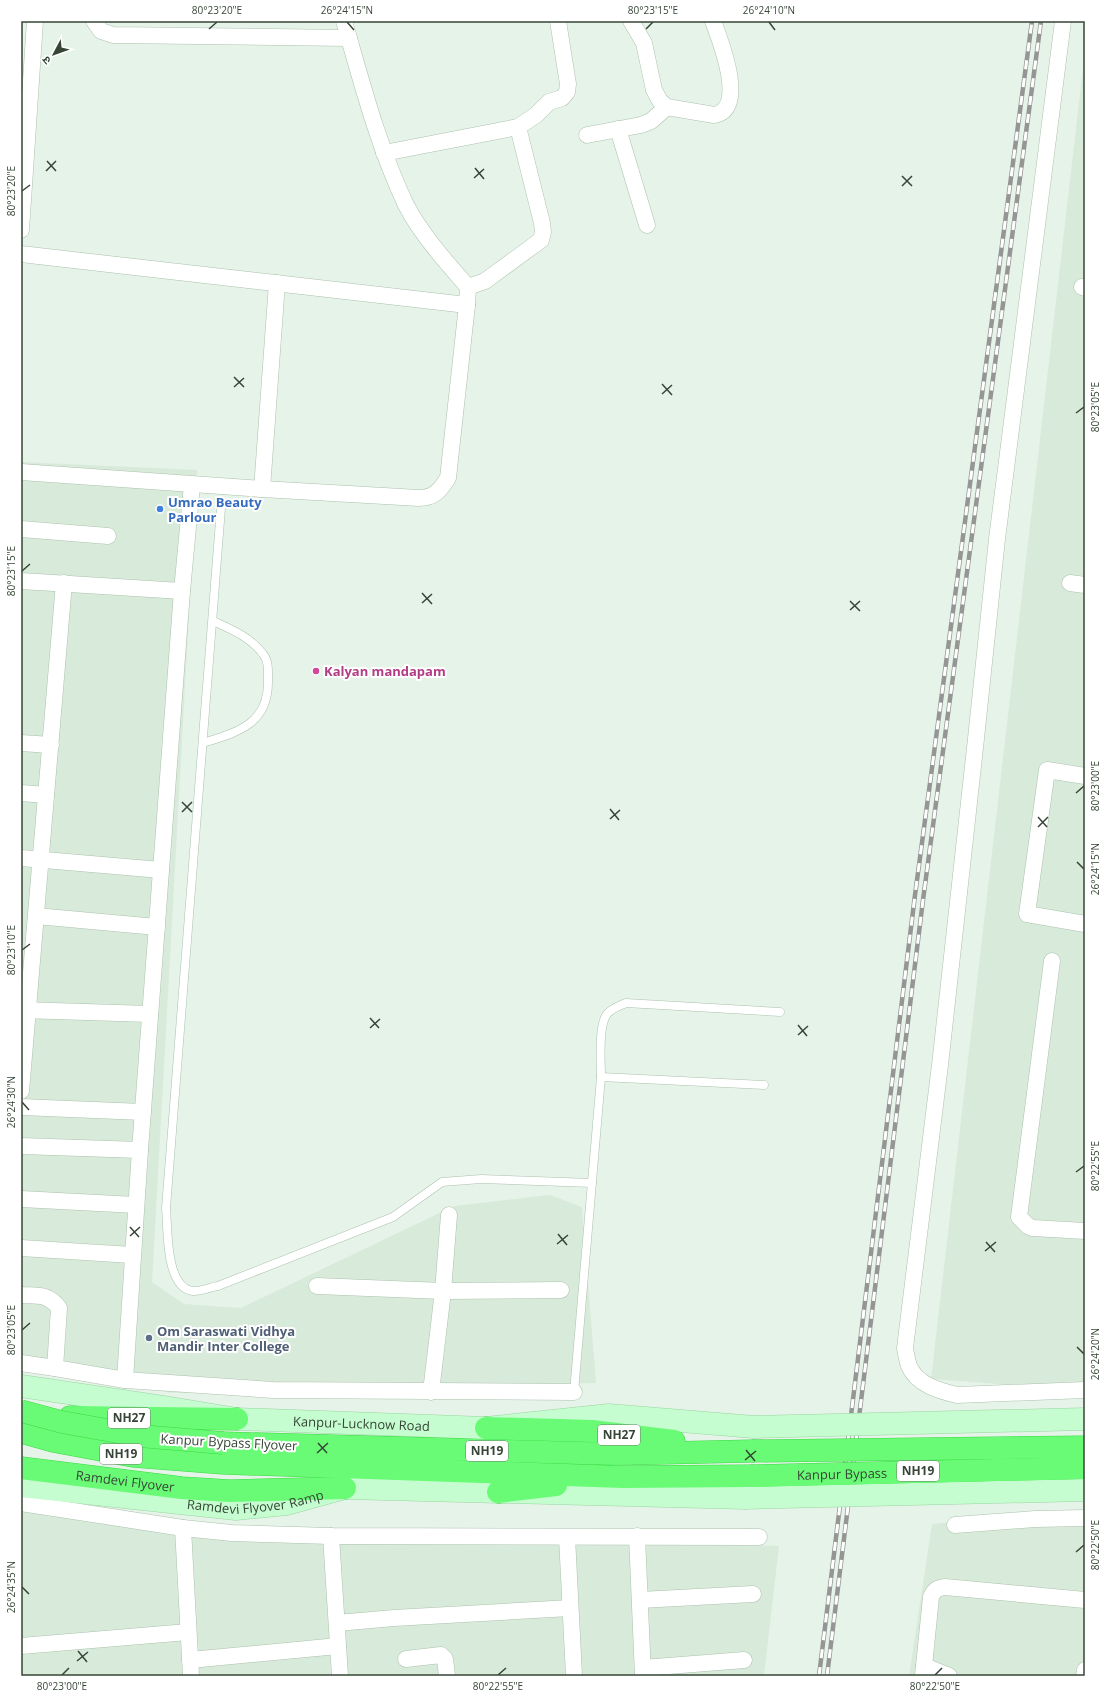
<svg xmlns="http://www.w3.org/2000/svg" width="1106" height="1697" viewBox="0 0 1106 1697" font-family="'Open Sans','Noto Sans Devanagari',sans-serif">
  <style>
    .residential { fill: #d8ebda }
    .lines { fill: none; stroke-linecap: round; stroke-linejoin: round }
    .lane-casing { stroke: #acc1ae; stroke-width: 9 }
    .street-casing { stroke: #acc1ae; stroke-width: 17 }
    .secondary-casing { stroke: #99d5a2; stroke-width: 23 }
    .highway-casing { stroke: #39da42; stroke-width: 23 }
    .lane { stroke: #fff; stroke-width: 8 }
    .street { stroke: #fff; stroke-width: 16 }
    .secondary { stroke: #c6fdd0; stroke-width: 22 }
    .highway { stroke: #69fb76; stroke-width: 22 }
    .rail-casing { stroke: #959595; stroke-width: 4.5 }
    .rail { stroke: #fff; stroke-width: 3; stroke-dasharray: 9; stroke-linecap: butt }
    .secondary-bridge-casing { stroke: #99d5a2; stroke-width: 23; stroke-linecap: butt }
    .highway-bridge-casing { stroke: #39da42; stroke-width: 23; stroke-linecap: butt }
    .secondary-bridge { stroke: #c6fdd0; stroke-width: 22 }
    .highway-bridge { stroke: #69fb76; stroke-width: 22 }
    .ticks { fill: none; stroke: #364536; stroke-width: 1.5 }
    .shop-dot { fill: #3f7fe0; stroke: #fff; stroke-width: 1.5 }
    .hotel-dot { fill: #d1479c; stroke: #fff; stroke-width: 1.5 }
    .service-dot { fill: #5c6f8a; stroke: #fff; stroke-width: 1.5 }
    .labels { text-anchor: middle; stroke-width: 4; stroke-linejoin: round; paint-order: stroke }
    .shield { fill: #fff; stroke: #727d72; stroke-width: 1 }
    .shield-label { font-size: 12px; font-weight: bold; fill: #364536 }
    .shop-label { font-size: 13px; font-weight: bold; fill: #366cbe; stroke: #fff; text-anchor: start }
    .hotel-label { font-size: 13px; font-weight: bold; fill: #b23c85; stroke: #fff; text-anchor: start }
    .service-label { font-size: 13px; font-weight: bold; fill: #4e5e75; stroke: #fff; text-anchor: start }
    .street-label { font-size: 13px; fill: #364536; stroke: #fff }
    .neatline { fill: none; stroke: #364536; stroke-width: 1.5 }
    .ticks-label { font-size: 10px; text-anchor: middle; fill: #364536 }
  </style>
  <rect width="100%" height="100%" fill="#e6f3e8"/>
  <g class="residential">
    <polygon points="1085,51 1085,1387 1051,1388 931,1379"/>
    <polygon points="21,462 197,470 152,1282 184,1304 241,1308 454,1206 550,1195 582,1207 596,1383 171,1393 21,1362"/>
    <polygon points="21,1504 169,1527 369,1537 779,1546 764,1676 21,1676"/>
    <polygon points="1085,1512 1085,1676 909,1676 932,1524 1050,1513"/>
  </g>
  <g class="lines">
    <defs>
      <g id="lane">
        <path d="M221,508L166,1208C168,1228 165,1288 193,1291C200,1292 210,1287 218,1286L393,1217L442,1182L481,1179L592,1183"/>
        <path d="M203,743C238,732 269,724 268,680C268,671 269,661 263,654C250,637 231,629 213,621"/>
        <polyline points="601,1077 764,1085"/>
        <path d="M574,1392L601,1077C601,1062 598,1026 607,1014C612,1008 619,1006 626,1003L780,1012"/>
      </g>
      <g id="street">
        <polyline points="94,21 101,31 113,35 349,38"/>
        <path d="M631,21L644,43L654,90L660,101L667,107L714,115C748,110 720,40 713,21"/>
        <path d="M1063,21L997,539L975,748L940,1065L905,1348C906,1354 907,1360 909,1366C917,1385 940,1391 957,1395L1085,1390"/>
        <polyline points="518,127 536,115 549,102 562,98 567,92 568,84 558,21"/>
        <polyline points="618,129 647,225"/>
        <polyline points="587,135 641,125 651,121 667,107"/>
        <polyline points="384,153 518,127 542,223 543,232 541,240 485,281 468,287"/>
        <polyline points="21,230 35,21"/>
        <polyline points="21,254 467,305"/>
        <polyline points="1082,287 1085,288"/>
        <path d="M21,472L262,489L419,498C435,498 440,490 448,478L467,305L468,287C446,262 421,234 406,205C378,146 362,83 344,21"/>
        <polyline points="262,489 277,283"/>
        <polyline points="21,529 108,536"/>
        <polyline points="21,581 182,591"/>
        <polyline points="1070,583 1085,585"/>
        <polyline points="21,743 51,745"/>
        <polyline points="1085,776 1047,770 1027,914 1085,924"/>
        <polyline points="21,793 46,795"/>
        <polyline points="21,858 161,870"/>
        <polyline points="36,916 157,927"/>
        <polyline points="1052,961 1019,1217 1028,1226 1033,1228 1085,1231"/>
        <polyline points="21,1010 150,1014"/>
        <polyline points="21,1091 64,583"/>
        <polyline points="21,1107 143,1112"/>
        <polyline points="21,1146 140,1150"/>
        <polyline points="21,1199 136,1205"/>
        <polyline points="449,1215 443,1291 561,1290"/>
        <polyline points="21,1248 132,1255"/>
        <polyline points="317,1286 443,1291 431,1392"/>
        <path d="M21,1295C37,1296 48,1293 59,1308L55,1368"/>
        <polyline points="21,1363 55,1368 125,1380 273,1390 574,1392"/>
        <polyline points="125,1380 140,1150 182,591 192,485"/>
        <polyline points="21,1503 183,1528 232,1533 331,1536 759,1537"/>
        <polyline points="955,1525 1035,1519 1085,1518"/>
        <polyline points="183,1528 191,1676"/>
        <polyline points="331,1536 340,1676"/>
        <polyline points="637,1536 643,1676"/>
        <polyline points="567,1537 574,1676"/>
        <polyline points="640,1600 753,1594"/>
        <polyline points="337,1623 394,1618 570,1608"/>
        <polyline points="21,1646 188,1632"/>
        <polyline points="406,1659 441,1655 445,1659 447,1676"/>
        <polyline points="190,1660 338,1646"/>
        <path d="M924,1666L931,1597C934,1590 937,1588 945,1587L1085,1600"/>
        <polyline points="643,1668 744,1660"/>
        <polyline points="923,1675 924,1666 949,1676"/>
        <polyline points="1084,1676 1085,1670"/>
      </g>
      <g id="secondary">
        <path id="s1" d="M21,1386L163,1407L237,1419L486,1428L609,1415L754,1427"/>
        <path id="s2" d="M21,1486L236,1509L287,1504L345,1488L745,1498"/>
      </g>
      <g id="highway">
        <polyline points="70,1417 237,1419"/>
        <polyline points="486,1428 592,1431 674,1441"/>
        <polyline points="21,1432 53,1441 133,1456 223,1463 622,1477 751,1476"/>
        <polyline points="223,1443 618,1454 752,1451"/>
        <path id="s3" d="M21,1468L182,1488L230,1491L345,1488"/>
        <polyline points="498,1492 556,1485"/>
      </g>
    </defs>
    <use href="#lane" class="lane-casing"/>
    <use href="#street" class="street-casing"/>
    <use href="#secondary" class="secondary-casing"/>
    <use href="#highway" class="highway-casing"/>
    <use href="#lane" class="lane"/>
    <use href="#street" class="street"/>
    <use href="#secondary" class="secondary"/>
    <use href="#highway" class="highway"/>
    <defs>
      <g id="rail">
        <polyline points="819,1676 915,895 1032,21"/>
        <polyline points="827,1676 923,900 1041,21"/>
      </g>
    </defs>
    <use href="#rail" class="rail-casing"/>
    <use href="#rail" class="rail"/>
    <defs>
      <g id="secondary-bridge">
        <polyline points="754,1427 1085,1419"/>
        <polyline points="745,1498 1085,1490"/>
      </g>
      <g id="highway-bridge">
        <polyline points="21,1411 62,1422 140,1436 223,1443"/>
        <polyline points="752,1451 1085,1447"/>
        <path id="s4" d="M751,1476L1085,1468"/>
      </g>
    </defs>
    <use href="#secondary-bridge" class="secondary-bridge-casing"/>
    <use href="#highway-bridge" class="highway-bridge-casing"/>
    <use href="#secondary-bridge" class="secondary-bridge"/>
    <use href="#highway-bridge" class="highway-bridge"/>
  </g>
  <path class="ticks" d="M347,22L354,30M769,22L775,30M209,29L217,22M646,29L653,22M47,161L56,171M475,168L484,179M46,171L56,161M902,176L912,186M474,178L484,169M902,186L912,176M22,191L30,185M234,377L244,387M662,384L672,395M234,387L244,378M662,394L672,385M1076,413L1084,407M22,571L30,564M422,593L432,604M850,601L860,611M422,603L432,594M850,610L860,601M1076,793L1084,786M182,802L192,812M610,809L619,820M182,812L192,802M1038,817L1047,827M610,819L620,810M1038,827L1048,817M1077,862L1084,869M22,950L30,944M370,1018L379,1028M798,1025L807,1036M370,1028L380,1019M798,1035L808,1026M22,1102L29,1110M1076,1172L1084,1166M130,1227L139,1237M558,1234L567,1245M130,1236L140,1227M986,1242L995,1252M557,1244L568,1235M985,1251L996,1242M22,1330L30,1323M1077,1347L1084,1354M318,1443L327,1453M746,1450L755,1461M317,1453L328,1443M745,1460L756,1451M1076,1552L1084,1545M22,1587L29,1594M78,1651L87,1662M77,1661L88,1652M62,1675L69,1668M498,1675L506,1668M935,1675L942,1668"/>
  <circle class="shop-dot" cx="160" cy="509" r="4"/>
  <circle class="hotel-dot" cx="316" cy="671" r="4"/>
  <circle class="service-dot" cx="149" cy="1338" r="4"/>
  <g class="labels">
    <g class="shield">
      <rect x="108" y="1408" width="42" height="20" rx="3"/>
      <rect x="598" y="1425" width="42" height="20" rx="3"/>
      <rect x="466" y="1441" width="42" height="20" rx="3"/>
      <rect x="100" y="1444" width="42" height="20" rx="3"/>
      <rect x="897" y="1461" width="42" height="20" rx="3"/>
    </g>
    <g class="shield-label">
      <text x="129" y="1422">NH27</text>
      <text x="619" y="1439">NH27</text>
      <text x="487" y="1455">NH19</text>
      <text x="121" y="1458">NH19</text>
      <text x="918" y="1475">NH19</text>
    </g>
    <g class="shop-label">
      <text x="168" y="507">Umrao Beauty<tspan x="168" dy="15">Parlour</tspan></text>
    </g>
    <g class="hotel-label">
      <text x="324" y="676">Kalyan mandapam</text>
    </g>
    <g class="service-label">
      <text x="157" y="1336">Om Saraswati Vidhya<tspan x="157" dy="15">Mandir Inter College</tspan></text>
    </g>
    <g class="street-label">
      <text dy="5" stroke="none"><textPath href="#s1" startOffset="343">Kanpur-Lucknow Road</textPath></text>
      <text transform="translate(229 1442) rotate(3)" y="5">Kanpur Bypass Flyover</text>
      <text dy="5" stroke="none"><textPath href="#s4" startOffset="91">Kanpur Bypass</textPath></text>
      <text dy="5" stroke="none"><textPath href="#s3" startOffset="105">Ramdevi Flyover</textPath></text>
      <text dy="5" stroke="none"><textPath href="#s2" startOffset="236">Ramdevi Flyover Ramp</textPath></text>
    </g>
  </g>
  <rect width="1106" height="1697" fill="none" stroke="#ffffff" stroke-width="44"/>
  <g transform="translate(54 54) rotate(229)" stroke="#ffffff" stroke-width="3" paint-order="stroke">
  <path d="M0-3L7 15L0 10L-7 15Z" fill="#364536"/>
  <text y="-6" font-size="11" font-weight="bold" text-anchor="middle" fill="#364536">उ</text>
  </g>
  <rect x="22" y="22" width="1062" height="1653" class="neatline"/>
  <g class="ticks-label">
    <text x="217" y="14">80°23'20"E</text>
    <text x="347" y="14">26°24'15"N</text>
    <text x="653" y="14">80°23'15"E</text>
    <text x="769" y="14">26°24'10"N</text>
    <text transform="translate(11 191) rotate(-90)" y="4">80°23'20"E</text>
    <text transform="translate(1095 407) rotate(-90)" y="4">80°23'05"E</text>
    <text transform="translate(11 571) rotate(-90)" y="4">80°23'15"E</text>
    <text transform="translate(1095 786) rotate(-90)" y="4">80°23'00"E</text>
    <text transform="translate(1095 869) rotate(-90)" y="4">26°24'15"N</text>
    <text transform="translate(11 950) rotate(-90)" y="4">80°23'10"E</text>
    <text transform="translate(11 1102) rotate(-90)" y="4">26°24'30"N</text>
    <text transform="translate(1095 1166) rotate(-90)" y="4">80°22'55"E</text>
    <text transform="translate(11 1330) rotate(-90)" y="4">80°23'05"E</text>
    <text transform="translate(1095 1354) rotate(-90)" y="4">26°24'20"N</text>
    <text transform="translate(1095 1545) rotate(-90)" y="4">80°22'50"E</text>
    <text transform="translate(11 1587) rotate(-90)" y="4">26°24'35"N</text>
    <text x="62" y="1690">80°23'00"E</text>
    <text x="498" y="1690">80°22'55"E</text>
    <text x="935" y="1690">80°22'50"E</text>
  </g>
</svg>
